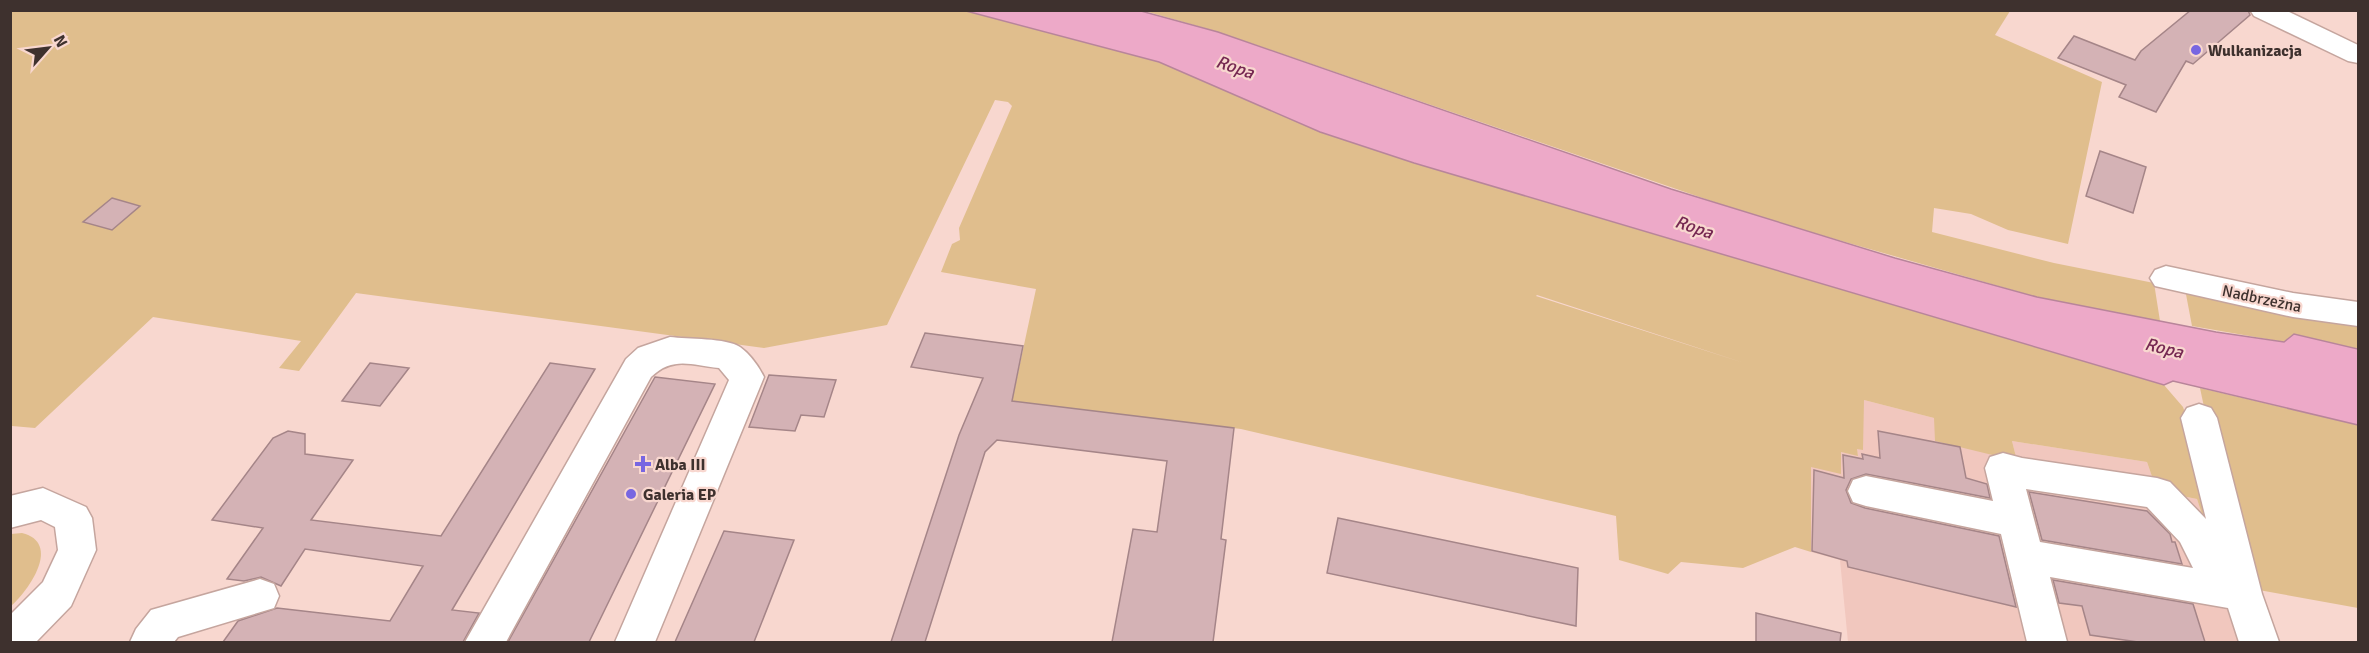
<svg xmlns="http://www.w3.org/2000/svg" width="2369" height="653" viewBox="0 0 2369 653" font-family="Signika,sans-serif">
  <style>
    .built { fill: #f1c7be }
    .green { fill: #e0be8d; fill-rule: evenodd }
    .water { fill: #eda9c8; stroke: #b8859a; stroke-width: 1.5 }
    .building { fill: #d4b2b5; stroke: #a58588; stroke-width: 1.5 }
    .lines { fill: none; stroke-linecap: round; stroke-linejoin: round }
    .minor-casing { stroke: #c5a59e; stroke-width: 3 }
    .minor { fill: #fff; fill-rule: evenodd }
    .poi-dot { fill: #7866e1; stroke: #f8d7cf; stroke-width: 2 }
    .labels { text-anchor: middle; stroke-width: 4.5; stroke-linejoin: round; paint-order: stroke }
    .poi-label { font-size: 16px; font-weight: bold; fill: #3e312e; stroke: #f8d7cf; text-anchor: start }
    .street-label { font-size: 16px; fill: #3e312e; stroke: #f8d7cf }
    .water-label { font-size: 18px; font-style: italic; fill: #762852; stroke: #f8d7cf }
  </style>
  <rect width="100%" height="100%" fill="#f8d7cf"/>
  <polygon class="built" points="1864,400 1934,418 1990,453 2017,461 2012,441 2147,462 2157,491 2197,499 2248,642 1848,642 1840,560 1811,552 1811,467 1841,452 1858,455 1856,449"/>
  <g class="green">
    <path d="M11,11H966L1159,62L1320,132L1414,163L2164,385L2183,407L2190,427L2213,547L2197,499L2157,491L2147,462L2012,441L2017,461L1935,441L1934,418L1864,400L1863,450L1857,449L1858,456L1841,452V474L1811,467V552L1795,547L1743,568L1681,562L1668,574L1619,560L1616,516L1241,429L1012,401L1036,289L941,272L952,244L960,240L959,228L1012,106L1008,102L995,100L887,325L764,348L356,293L299,371L279,368L301,341L153,317L35,428L12,426ZM1536,296L1537,295L1744,363Z"/>
    <polygon points="1145,11 2010,11 1995,35 2102,82 2068,244 2008,230 1971,214 1934,208 1932,232 2054,263 2154,283 2160,321 2037,297 1758,217 1218,32"/>
    <polygon points="2185,289 2358,324 2358,349 2294,334 2284,342 2192,326"/>
    <polygon points="2200,388 2358,425 2358,608 2242,587"/>
    <path d="M22,533C62,543 29,590 11,606V534Z"/>
  </g>
  <polygon class="water" points="966,11 1141,11 1218,32 1671,189 1895,258 2037,297 2216,332 2284,342 2294,334 2358,349 2358,425 2173,381 2164,385 1414,163 1320,132 1159,62"/>
  <g class="building">
    <polygon points="2191,10 2248,10 2250,15 2193,64 2186,61 2156,112 2119,97 2126,85 2058,58 2074,36 2135,60 2141,51"/>
    <polygon points="2100,151 2146,167 2133,213 2086,196"/>
    <polygon points="112,198 140,206 112,230 83,222"/>
    <polygon points="925,333 1023,346 1012,401 1234,428 1221,539 1226,540 1213,642 1112,642 1133,529 1157,532 1167,461 997,440 985,452 925,642 891,642 959,435 983,378 911,367"/>
    <polygon points="370,363 409,368 380,406 342,401"/>
    <polygon points="550,363 595,369 452,610 479,613 463,642 223,642 238,621 277,608 390,621 423,566 305,549 281,586 261,577 244,581 227,579 263,528 212,520 273,438 288,431 305,434 305,454 353,460 311,520 441,536"/>
    <polygon points="769,375 836,380 824,417 801,415 795,431 749,427"/>
    <polygon points="655,377 715,384 589,642 508,642"/>
    <polygon points="1878,431 1960,447 1966,478 1987,484 1990,498 1866,474 1851,479 1846,490 1851,503 1865,508 1999,536 2016,607 1848,567 1847,561 1812,551 1814,470 1844,478 1843,455 1863,459 1862,454 1880,458"/>
    <polygon points="2029,492 2147,511 2170,534 2172,542 2175,542 2182,564 2042,540"/>
    <polygon points="1338,518 1578,568 1576,626 1327,573"/>
    <polygon points="724,531 794,540 754,642 675,642"/>
    <polygon points="2053,580 2193,604 2205,642 2138,642 2090,635 2082,606 2059,603"/>
    <polygon points="1756,613 1841,633 1840,642 1756,642"/>
  </g>
  <g class="lines">
    <defs>
      <g id="minor">
        <polygon points="2250,10 2285,10 2358,45 2358,63 2348,61 2254,16"/>
        <polygon points="2166,266 2293,293 2358,302 2358,326 2293,317 2155,286 2150,278 2155,270"/>
        <path d="M670,337C687,339 727,338 740,347C750,354 759,367 764,377L655,642H615L729,380L719,368C691,365 673,356 651,377L506,642H465L626,359L638,348Z"/>
        <path d="M2199,404L2211,408L2217,418L2262,594L2279,642H2239L2228,608L2050,577L2067,642H2027L2001,534L1866,506L1853,502L1848,491L1853,480L1866,476L1993,501L1985,468L1990,457L2003,453L2022,458L2157,478L2170,482L2206,519L2181,418L2187,408ZM2026,489L2147,507L2180,542L2193,568L2040,542Z"/>
        <polygon points="43,488 86,507 92,518 96,550 71,606 36,642 10,642 10,615 43,582 58,550 55,527 41,520 10,528 10,496"/>
        <polygon points="260,579 274,584 279,596 274,608 178,637 174,642 130,642 136,629 151,610"/>
      </g>
    </defs>
    <use href="#minor" class="minor-casing"/>
    <use href="#minor" class="minor"/>
  </g>
  <g class="poi-dot">
    <circle cx="2196" cy="50" r="6"/>
    <path d="M640 455h6v6h6v6h-6v6h-6v-6h-6v-6h6z"/>
    <circle cx="631" cy="494" r="6"/>
  </g>
  <g class="labels">
    <g class="poi-label">
      <text x="2208" y="56">Wulkanizacja</text>
      <text x="655" y="470">Alba III</text>
      <text x="643" y="500">Galeria EP</text>
    </g>
    <g class="street-label">
      <text transform="translate(2262 298) rotate(12)" y="6">Nadbrzeżna</text>
    </g>
    <g class="water-label">
      <text transform="translate(1235 67) rotate(19)" y="6">Ropa</text>
      <text transform="translate(1694 227) rotate(19)" y="6">Ropa</text>
      <text transform="translate(2164 348) rotate(14)" y="6">Ropa</text>
    </g>
  </g>
  <rect width="2369" height="653" fill="none" stroke="#3e312e" stroke-width="24"/>
  <g transform="translate(48 48) rotate(62)" stroke="#f8d7cf" stroke-width="4.5" paint-order="stroke">
  <path d="M0-4.5L10 22L0 15L-10 22Z" fill="#3e312e"/>
  <text y="-9" font-size="16" font-weight="bold" text-anchor="middle" fill="#3e312e">N</text>
  </g>
</svg>
